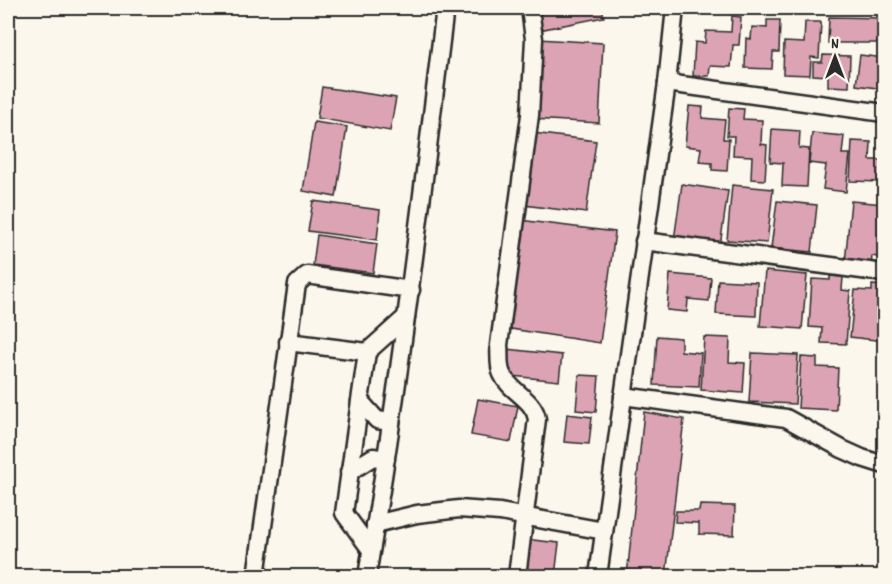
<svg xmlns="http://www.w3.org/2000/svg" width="892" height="584" viewBox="0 0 892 584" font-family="Dekko,sans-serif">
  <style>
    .building { fill: #dca3b4; stroke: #2b2b2b; stroke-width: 1.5 }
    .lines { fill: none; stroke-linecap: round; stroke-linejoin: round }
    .minor-casing { stroke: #2b2b2b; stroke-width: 21 }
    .minor { stroke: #fbf7ec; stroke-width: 16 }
  </style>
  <rect width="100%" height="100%" fill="#fbf7ec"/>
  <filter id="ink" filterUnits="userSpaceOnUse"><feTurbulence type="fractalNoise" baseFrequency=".0167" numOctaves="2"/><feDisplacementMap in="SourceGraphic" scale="12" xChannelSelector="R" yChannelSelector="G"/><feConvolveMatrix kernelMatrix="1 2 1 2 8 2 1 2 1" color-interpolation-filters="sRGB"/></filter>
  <g filter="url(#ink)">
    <g class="building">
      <polygon points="535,8 602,8 604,17 539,30"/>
      <polygon points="837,8 884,8 884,13"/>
      <polygon points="732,16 741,17 739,45 733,45 731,67 710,66 709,76 693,76 695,42 705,43 706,31 731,32"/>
      <polygon points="829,17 883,18 883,43 828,43"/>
      <polygon points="767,20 780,20 779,52 773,52 772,69 745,68 746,38 751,39 752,27 767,28"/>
      <polygon points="805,22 821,22 819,58 811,57 810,75 783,74 784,42 804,43"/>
      <polygon points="538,39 603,43 599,123 533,119"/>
      <polygon points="823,55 850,56 849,87 828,86 828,76 813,75 813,62 822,62"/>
      <polygon points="860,55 884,58 884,89 856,85"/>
      <polygon points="322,87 396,98 390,131 317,118"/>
      <polygon points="689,106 703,107 702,118 725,120 723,139 729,139 727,171 712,170 712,163 699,162 701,148 685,146"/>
      <polygon points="729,108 744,109 743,119 762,120 761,144 767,145 765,180 751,179 752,156 733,155 734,136 727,136"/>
      <polygon points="314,122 347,127 336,197 303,191"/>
      <polygon points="772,129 800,131 799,148 809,149 807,187 782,186 783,163 770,162"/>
      <polygon points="533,133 596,141 586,213 524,205"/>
      <polygon points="812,133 844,136 842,154 850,154 846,192 823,189 826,165 809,163"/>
      <polygon points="852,141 871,142 870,160 882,160 882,182 850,181"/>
      <polygon points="682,184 728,191 720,246 674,240"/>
      <polygon points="732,185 773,189 767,243 727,240"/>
      <polygon points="313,201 380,210 377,240 308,231"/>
      <polygon points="777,201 817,205 812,252 771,248"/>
      <polygon points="851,201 884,204 884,258 872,256 871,266 845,263"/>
      <polygon points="519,220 615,232 600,343 505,328"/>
      <polygon points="317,235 377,244 373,273 313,265"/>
      <polygon points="765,271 807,275 802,329 760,326"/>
      <polygon points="670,274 711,278 709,301 688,299 687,312 667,310"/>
      <polygon points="830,276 843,277 842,290 850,291 846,344 821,343 822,328 809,327 812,279 830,280"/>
      <polygon points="718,280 757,282 756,316 716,314"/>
      <polygon points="872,285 884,286 884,341 850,337 855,290 872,291"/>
      <polygon points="657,336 681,338 681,351 701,353 699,387 654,385"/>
      <polygon points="704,337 730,338 729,362 745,363 743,393 701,390"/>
      <polygon points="506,349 562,355 559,381 503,375"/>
      <polygon points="752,353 798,355 795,404 749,402"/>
      <polygon points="801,357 817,358 817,367 838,368 836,410 798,408"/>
      <polygon points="579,375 599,376 596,412 576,410"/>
      <polygon points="478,399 518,406 511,442 471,435"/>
      <polygon points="644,412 684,419 666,576 627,576"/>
      <polygon points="567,414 592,417 589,444 564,442"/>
      <polygon points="700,505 735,506 734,535 699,534 699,523 675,522 676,511 699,511"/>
      <polygon points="524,539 559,543 555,576 519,576"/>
    </g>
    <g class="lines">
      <defs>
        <g id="minor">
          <polyline points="667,83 884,113"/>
          <polyline points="644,241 884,273"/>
          <polyline points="288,342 367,352 406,317"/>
          <polyline points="367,352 344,513 371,550"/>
          <polyline points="623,396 786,418 842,449 862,458 884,465"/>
          <polyline points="360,401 377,420 391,422"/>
          <polyline points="349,472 373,457 386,459"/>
          <polyline points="375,524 417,514 459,509 500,512 604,531"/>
          <polyline points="256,576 297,284 307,275 411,290"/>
          <path d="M367,576C399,388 422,198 445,8"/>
          <path d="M517,576L537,419C534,399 510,392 502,374C498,366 500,354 499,345L530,115L534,39L530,8"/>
          <polyline points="598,576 667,83 675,8"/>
        </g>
      </defs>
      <use href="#minor" class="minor-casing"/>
      <use href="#minor" class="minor"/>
    </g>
  </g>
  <rect width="892" height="584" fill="none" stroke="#fbf7ec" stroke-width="30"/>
  <rect x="15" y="15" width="862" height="554" fill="none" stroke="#2b2b2b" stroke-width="2" filter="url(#ink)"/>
  <g transform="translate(835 57)" stroke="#fbf7ec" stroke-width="4.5" paint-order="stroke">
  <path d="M0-4.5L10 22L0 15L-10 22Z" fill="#2b2b2b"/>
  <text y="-9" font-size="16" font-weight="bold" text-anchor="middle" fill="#2b2b2b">N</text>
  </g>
</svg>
